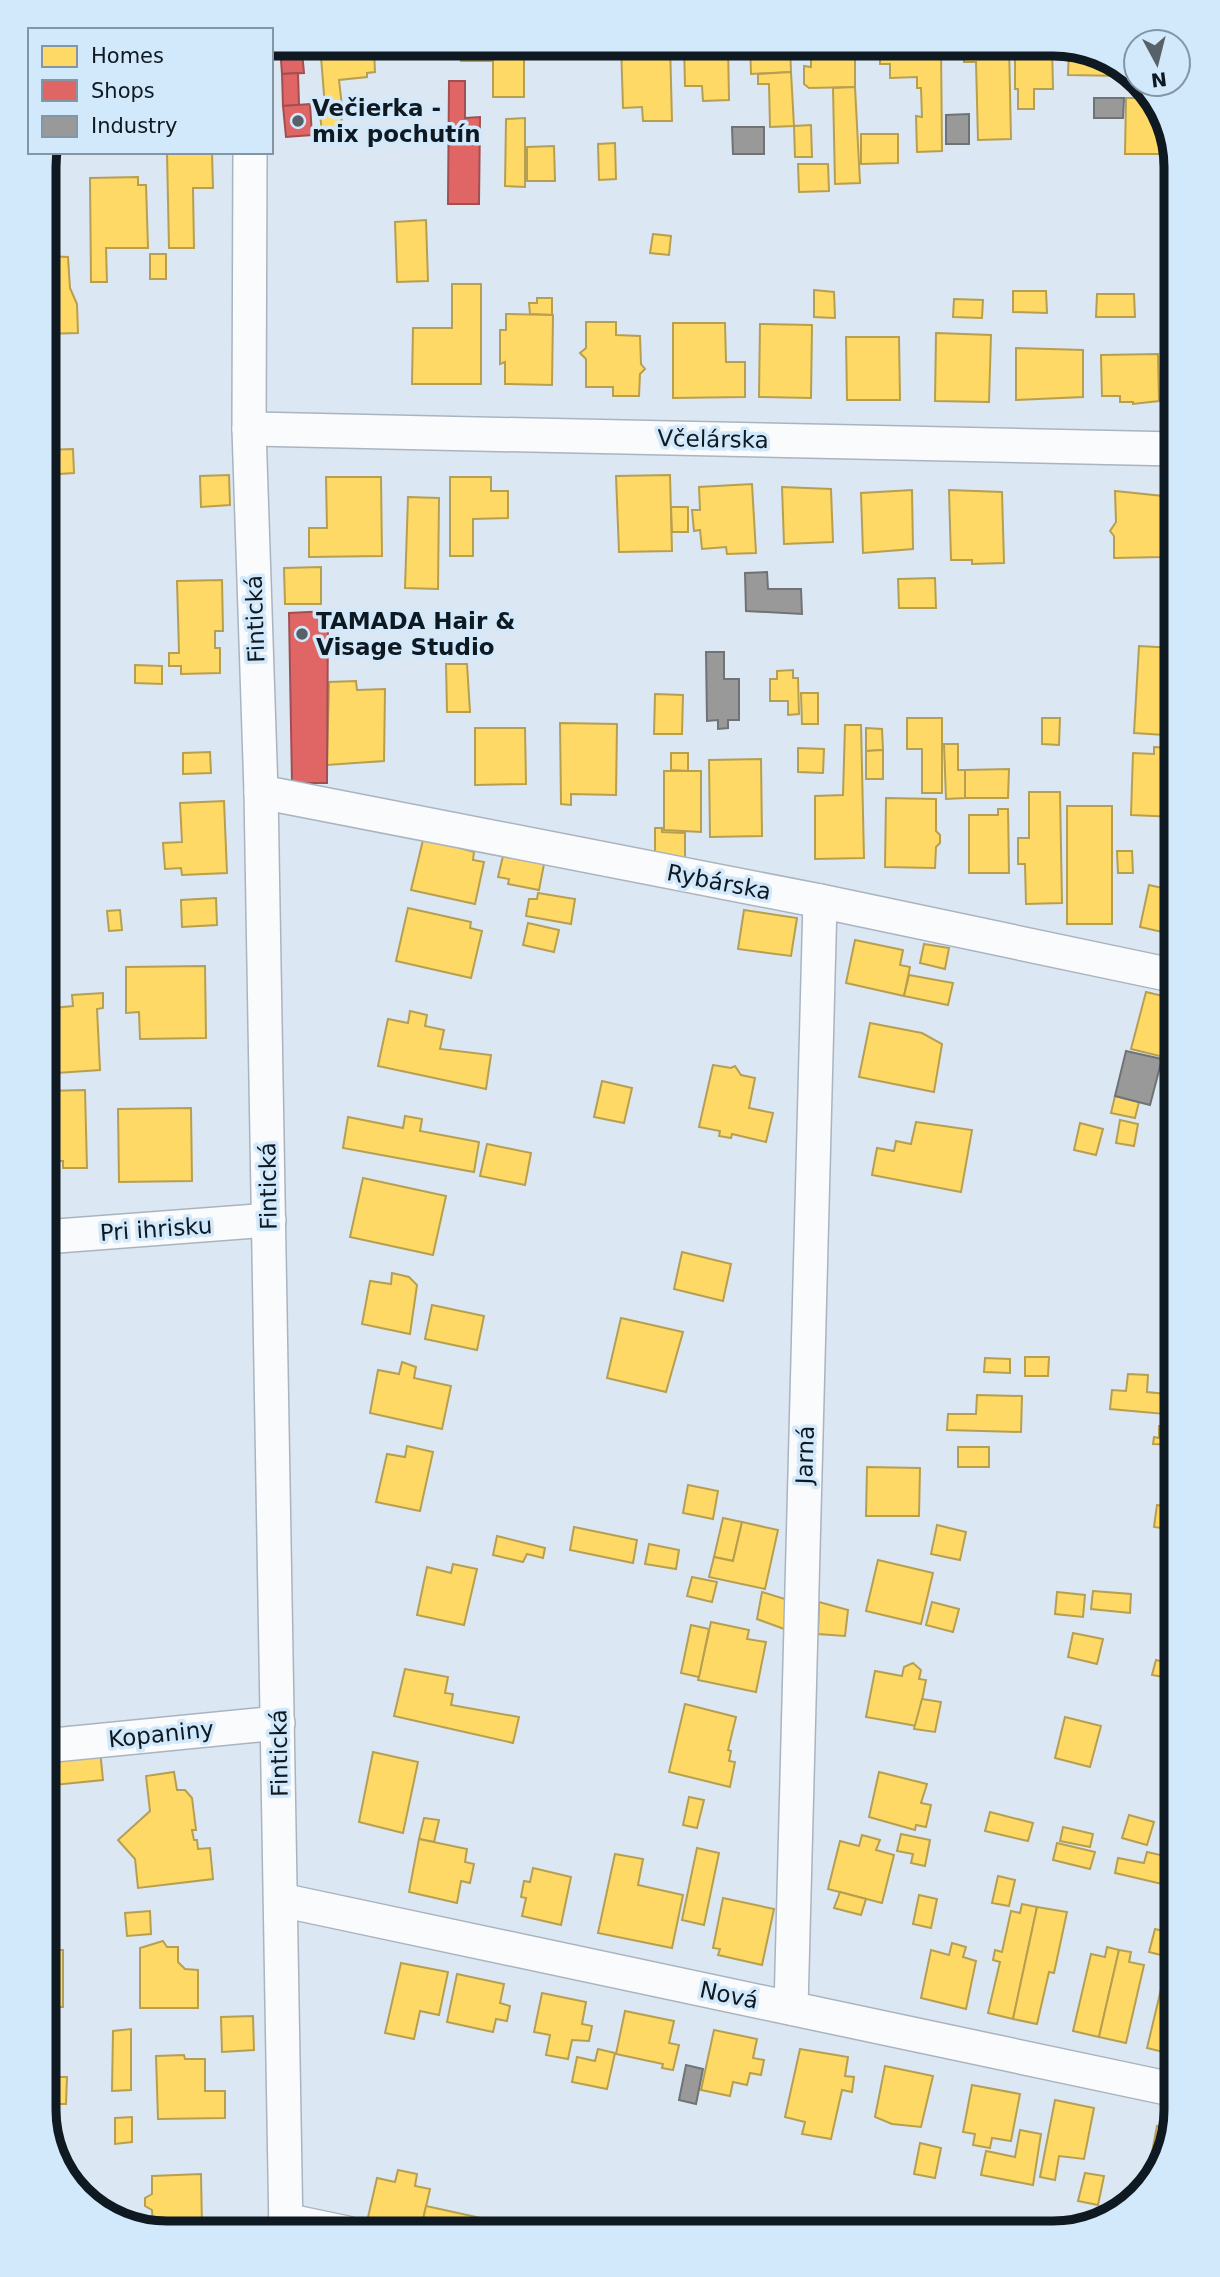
<svg xmlns="http://www.w3.org/2000/svg" width="1220" height="2277" viewBox="0 0 1220 2277" font-family="'DejaVu Sans',sans-serif">
  <style>
    .homes { fill: #ffd966; stroke: #b79f51; stroke-width: 2 }
    .shops { fill: #e06666; stroke: #a14f51; stroke-width: 2 }
    .industry { fill: #999; stroke: #707375; stroke-width: 2 }
    .lines { fill: none; stroke-linecap: round; stroke-linejoin: round }
    .minor-casing { stroke: #aab4be; stroke-width: 36 }
    .minor { stroke: #fafbfd; stroke-width: 33 }
    .poi-dot { fill: #56616a; stroke: #d2e8fb; stroke-width: 2.5 }
    .labels { text-anchor: middle; stroke-width: 7; stroke-linejoin: round; paint-order: stroke }
    .poi-label { font-size: 23px; font-weight: bold; fill: #0f1921; stroke: #d2e8fb; text-anchor: start }
    .street-label { font-size: 23px; fill: #0f1921; stroke: #d2e8fb }
    .rim { fill: none; stroke: #0f1921; stroke-width: 9 }
  </style>
  <rect width="100%" height="100%" fill="#dbe7f2"/>
  <g class="homes">
    <polygon points="320,44 365,44 365,51 374,50 375,72 367,73 367,77 339,80 342,106 325,107"/>
    <polygon points="461,44 524,44 524,97 493,97 493,61 461,61"/>
    <polygon points="621,44 670,44 672,121 643,121 642,107 623,108"/>
    <polygon points="684,44 728,44 729,100 703,101 702,86 685,86"/>
    <polygon points="750,44 790,44 791,72 751,74"/>
    <polygon points="811,44 855,44 855,87 809,88 804,84 804,66 811,67"/>
    <polygon points="880,44 941,44 942,151 917,152 916,116 922,117 921,88 917,88 917,77 890,78 890,64 880,64"/>
    <polygon points="964,44 1009,44 1011,139 978,140 976,62 964,62"/>
    <polygon points="1023,44 1052,44 1053,89 1034,89 1034,109 1018,109 1018,89 1015,89 1015,45"/>
    <polygon points="1069,47 1122,67 1122,76 1068,75"/>
    <polygon points="791,72 794,126 770,127 769,84 758,84 758,74"/>
    <polygon points="855,87 860,183 835,184 833,88"/>
    <polygon points="1126,98 1150,98 1167,119 1175,174 1161,174 1161,154 1125,154"/>
    <polygon points="341,113 343,137 323,139 320,115"/>
    <polygon points="525,118 525,187 505,186 506,119"/>
    <polygon points="811,125 812,157 795,157 794,126"/>
    <polygon points="861,134 898,134 898,163 861,164"/>
    <polygon points="615,143 616,179 599,180 598,144"/>
    <polygon points="554,146 555,181 527,181 527,147"/>
    <polygon points="167,152 212,152 213,188 193,188 194,248 169,248"/>
    <polygon points="798,164 828,164 829,191 799,192"/>
    <polygon points="138,177 138,185 146,185 148,248 106,248 107,282 91,282 90,178"/>
    <polygon points="426,220 428,281 397,282 395,222"/>
    <polygon points="653,234 671,236 669,255 650,253"/>
    <rect x="150" y="254" width="16" height="25"/>
    <polygon points="44,256 68,257 70,288 77,304 78,333 44,334"/>
    <polygon points="452,284 481,284 481,384 412,384 413,328 452,328"/>
    <polygon points="814,290 834,292 835,318 814,317"/>
    <polygon points="1013,291 1046,291 1047,313 1013,312"/>
    <polygon points="1097,294 1134,294 1135,317 1096,317"/>
    <polygon points="537,298 552,298 552,315 530,314 529,303 537,303"/>
    <polygon points="954,299 983,300 982,318 953,317"/>
    <polygon points="506,314 553,315 552,385 505,384 505,362 500,364 500,330 506,330"/>
    <polygon points="586,322 616,322 616,335 640,336 641,364 645,369 640,374 639,396 613,396 613,387 586,387 586,359 580,353 586,348"/>
    <polygon points="673,323 725,323 726,362 745,362 745,397 673,398"/>
    <polygon points="760,324 812,325 811,398 759,397"/>
    <polygon points="936,333 991,335 989,402 935,401"/>
    <polygon points="846,337 899,337 900,400 847,400"/>
    <polygon points="44,338 49,338 50,407 44,413"/>
    <polygon points="1016,348 1083,350 1083,397 1016,400"/>
    <polygon points="1158,354 1159,401 1133,404 1133,402 1120,402 1120,396 1102,396 1101,355"/>
    <polygon points="73,449 74,473 44,475 44,450"/>
    <polygon points="229,475 230,505 201,507 200,476"/>
    <polygon points="670,475 672,551 619,552 616,476"/>
    <polygon points="326,477 381,477 382,556 309,557 309,528 327,528"/>
    <polygon points="450,477 491,477 491,491 508,491 508,518 473,519 473,556 450,556"/>
    <polygon points="752,484 756,553 727,554 726,547 702,549 700,530 694,531 692,510 700,510 699,487"/>
    <polygon points="782,487 831,489 833,542 784,544"/>
    <polygon points="912,490 913,549 863,553 861,493"/>
    <polygon points="949,490 1002,492 1004,563 972,564 972,560 951,560"/>
    <polygon points="1115,491 1163,496 1162,557 1114,558 1114,536 1110,531 1116,522"/>
    <polygon points="408,497 439,498 438,589 405,588"/>
    <polygon points="671,507 688,507 688,532 672,532"/>
    <polygon points="321,567 321,604 285,604 284,568"/>
    <polygon points="935,578 936,608 899,608 898,579"/>
    <polygon points="222,580 223,631 215,631 215,648 220,648 220,673 181,674 181,666 169,666 169,653 179,653 177,581"/>
    <polygon points="1139,646 1175,648 1172,698 1166,697 1164,735 1134,733"/>
    <polygon points="446,664 467,664 470,712 447,712"/>
    <polygon points="135,665 162,666 162,684 135,683"/>
    <polygon points="793,670 793,678 798,678 799,714 788,715 788,701 770,701 770,679 777,679 777,671"/>
    <polygon points="356,681 357,690 385,689 384,761 327,765 329,682"/>
    <polygon points="801,693 818,693 818,724 802,724"/>
    <polygon points="655,694 683,695 682,734 654,734"/>
    <polygon points="907,718 942,718 942,793 922,793 922,749 907,749"/>
    <polygon points="1042,718 1060,718 1059,745 1042,744"/>
    <polygon points="560,723 617,724 616,795 571,794 571,805 561,804"/>
    <polygon points="845,725 861,725 864,858 815,859 815,796 843,795"/>
    <polygon points="475,728 525,728 526,784 475,785"/>
    <polygon points="866,728 882,729 883,750 866,751"/>
    <polygon points="944,744 958,744 958,770 965,770 965,798 946,799"/>
    <polygon points="1154,747 1176,748 1176,817 1131,815 1133,753 1154,754"/>
    <polygon points="798,748 824,749 823,773 798,772"/>
    <polygon points="883,750 883,779 866,779 866,751"/>
    <polygon points="210,752 211,773 183,774 183,753"/>
    <polygon points="671,753 688,753 688,771 671,770"/>
    <polygon points="761,759 762,836 710,837 709,760"/>
    <polygon points="1009,769 1008,798 965,798 965,770"/>
    <polygon points="664,771 701,771 701,832 664,830"/>
    <polygon points="1029,792 1060,792 1062,903 1026,904 1025,864 1018,864 1018,838 1029,838"/>
    <polygon points="886,798 936,799 936,831 940,835 940,843 936,847 935,868 885,867"/>
    <polygon points="224,801 227,873 182,875 181,868 165,869 163,843 182,842 180,803"/>
    <rect x="1067" y="806" width="45" height="118"/>
    <polygon points="998,809 1008,809 1009,873 969,873 969,815 998,815"/>
    <polygon points="655,828 662,828 662,832 685,833 685,860 655,856"/>
    <polygon points="423,840 462,846 460,848 474,852 473,860 484,862 475,904 411,890"/>
    <polygon points="1117,851 1132,851 1133,873 1118,873"/>
    <polygon points="503,856 544,864 539,890 508,884 509,879 498,877"/>
    <polygon points="1149,885 1176,891 1176,935 1140,927"/>
    <polygon points="538,893 575,899 571,924 526,916 529,899 537,899"/>
    <polygon points="216,898 217,925 182,927 181,900"/>
    <polygon points="408,908 471,922 470,928 482,931 471,978 396,961"/>
    <polygon points="120,910 122,930 109,931 107,911"/>
    <polygon points="744,910 797,918 791,956 738,949"/>
    <polygon points="528,923 559,930 554,952 523,945"/>
    <polygon points="855,940 903,950 900,965 910,967 904,996 846,983"/>
    <polygon points="924,944 949,948 945,969 920,963"/>
    <polygon points="205,966 206,1038 140,1039 139,1012 126,1013 126,967"/>
    <polygon points="909,975 953,983 948,1005 904,996"/>
    <polygon points="1146,992 1176,999 1176,1060 1131,1049"/>
    <polygon points="103,993 103,1008 97,1009 100,1070 57,1073 53,1008 73,1006 72,995"/>
    <polygon points="410,1011 427,1015 425,1026 444,1030 440,1049 491,1055 486,1089 378,1066 388,1019 408,1023"/>
    <polygon points="870,1023 922,1033 942,1044 934,1092 859,1077"/>
    <polygon points="713,1065 731,1068 735,1066 741,1075 755,1078 749,1108 773,1113 766,1142 732,1134 731,1138 719,1136 720,1131 699,1127"/>
    <polygon points="602,1081 632,1088 624,1123 594,1117"/>
    <polygon points="85,1090 87,1168 63,1168 63,1161 44,1161 44,1091"/>
    <polygon points="1115,1096 1139,1102 1135,1118 1111,1113"/>
    <polygon points="191,1108 192,1181 119,1182 118,1109"/>
    <polygon points="405,1116 422,1119 420,1131 479,1142 474,1172 343,1148 348,1117 403,1128"/>
    <polygon points="1120,1120 1138,1124 1134,1146 1116,1143"/>
    <polygon points="916,1122 972,1130 961,1192 872,1175 877,1148 894,1151 896,1141 911,1144"/>
    <polygon points="1080,1123 1103,1129 1096,1155 1074,1150"/>
    <polygon points="487,1144 531,1153 525,1185 480,1176"/>
    <polygon points="363,1178 446,1196 433,1255 350,1237"/>
    <polygon points="682,1252 731,1264 723,1301 674,1289"/>
    <polygon points="392,1273 409,1277 417,1285 410,1334 362,1324 370,1281 391,1284"/>
    <polygon points="432,1305 484,1316 477,1350 425,1339"/>
    <polygon points="621,1318 683,1332 666,1392 607,1378"/>
    <polygon points="1025,1357 1049,1357 1048,1376 1025,1376"/>
    <polygon points="985,1358 1010,1359 1010,1373 984,1372"/>
    <polygon points="402,1362 416,1367 414,1378 451,1386 442,1429 370,1413 378,1370 399,1374"/>
    <polygon points="1128,1374 1148,1375 1147,1392 1176,1395 1176,1415 1110,1409 1112,1390 1126,1391"/>
    <polygon points="977,1395 1022,1396 1021,1432 947,1430 948,1414 976,1414"/>
    <polygon points="1159,1426 1176,1426 1176,1445 1153,1444 1154,1437 1159,1438"/>
    <polygon points="407,1446 433,1452 420,1511 376,1502 387,1454 405,1457"/>
    <rect x="958" y="1447" width="31" height="20"/>
    <polygon points="867,1467 920,1468 919,1516 866,1516"/>
    <polygon points="688,1485 718,1491 713,1519 683,1513"/>
    <polygon points="1157,1505 1176,1508 1176,1530 1154,1527"/>
    <polygon points="723,1518 742,1522 733,1561 714,1557"/>
    <polygon points="742,1522 778,1530 765,1589 709,1577 714,1557 733,1561"/>
    <polygon points="937,1525 966,1532 960,1560 931,1554"/>
    <polygon points="574,1527 637,1540 633,1563 570,1550"/>
    <polygon points="497,1536 545,1548 543,1558 527,1554 523,1562 493,1555"/>
    <polygon points="649,1544 679,1550 676,1569 645,1564"/>
    <polygon points="878,1560 933,1573 921,1624 866,1611"/>
    <polygon points="453,1564 477,1569 464,1625 417,1615 427,1567 451,1573"/>
    <polygon points="692,1577 717,1582 712,1602 687,1596"/>
    <polygon points="1093,1591 1131,1594 1130,1613 1091,1609"/>
    <polygon points="762,1592 788,1600 787,1630 757,1619"/>
    <polygon points="1057,1592 1085,1595 1083,1617 1055,1614"/>
    <polygon points="819,1602 848,1610 845,1636 818,1634"/>
    <polygon points="932,1602 959,1609 953,1632 926,1625"/>
    <polygon points="711,1622 749,1630 747,1639 766,1642 756,1692 698,1680"/>
    <polygon points="691,1625 709,1629 699,1677 681,1673"/>
    <polygon points="1073,1633 1103,1639 1097,1664 1068,1657"/>
    <polygon points="1156,1660 1176,1665 1176,1679 1152,1675"/>
    <polygon points="913,1663 921,1670 919,1679 926,1680 917,1726 866,1717 875,1671 902,1676 904,1667"/>
    <polygon points="405,1669 448,1677 445,1693 453,1694 451,1705 519,1717 513,1743 394,1716"/>
    <polygon points="922,1699 941,1702 935,1732 914,1729"/>
    <polygon points="685,1704 736,1717 728,1750 731,1751 729,1761 735,1762 730,1787 669,1772"/>
    <polygon points="1065,1717 1101,1726 1090,1767 1055,1758"/>
    <polygon points="1176,1739 1176,1761 1172,1760"/>
    <polygon points="100,1750 103,1780 44,1786 44,1756"/>
    <polygon points="373,1752 418,1762 403,1833 359,1822"/>
    <polygon points="174,1772 177,1790 185,1790 192,1798 196,1830 192,1830 194,1840 197,1840 198,1849 210,1848 213,1879 138,1888 135,1859 118,1840 150,1811 146,1776"/>
    <polygon points="879,1772 927,1784 921,1803 931,1805 926,1827 916,1825 915,1830 869,1817"/>
    <polygon points="689,1797 704,1800 697,1828 683,1825"/>
    <polygon points="990,1812 1033,1823 1028,1841 985,1831"/>
    <polygon points="1129,1815 1154,1822 1147,1845 1122,1838"/>
    <polygon points="424,1818 439,1820 434,1842 419,1839"/>
    <polygon points="1063,1827 1093,1834 1090,1847 1060,1841"/>
    <polygon points="901,1834 930,1840 925,1866 911,1863 913,1854 897,1851"/>
    <polygon points="862,1835 880,1840 876,1850 894,1855 882,1903 828,1889 840,1841 859,1846"/>
    <polygon points="419,1839 467,1849 465,1862 474,1864 470,1883 461,1881 457,1903 409,1892"/>
    <polygon points="1057,1843 1095,1852 1090,1869 1053,1860"/>
    <polygon points="697,1848 719,1853 704,1925 682,1920"/>
    <polygon points="1147,1852 1165,1856 1162,1868 1176,1871 1175,1887 1115,1873 1118,1858 1144,1863"/>
    <polygon points="615,1854 643,1859 638,1885 683,1895 672,1948 598,1933"/>
    <polygon points="533,1868 571,1877 561,1925 522,1916 526,1898 521,1897 524,1881 530,1882"/>
    <polygon points="998,1876 1015,1880 1009,1906 992,1903"/>
    <polygon points="840,1892 866,1899 861,1915 834,1908"/>
    <polygon points="919,1895 937,1899 931,1928 913,1924"/>
    <polygon points="723,1898 774,1909 762,1965 718,1955 720,1949 713,1948"/>
    <polygon points="1022,1904 1037,1907 1013,2019 988,2013 1000,1962 993,1960 995,1950 1002,1952 1011,1911 1020,1913"/>
    <polygon points="1037,1907 1067,1912 1054,1973 1049,1972 1037,2024 1013,2019"/>
    <polygon points="150,1911 151,1934 127,1936 125,1913"/>
    <polygon points="1155,1929 1171,1933 1165,1956 1149,1952"/>
    <polygon points="163,1941 167,1947 178,1947 178,1962 185,1969 198,1970 198,2008 140,2008 140,1948"/>
    <polygon points="952,1943 966,1947 963,1957 976,1961 966,2009 921,1998 931,1950 949,1955"/>
    <polygon points="1107,1947 1119,1950 1099,2037 1073,2031 1091,1954 1105,1957"/>
    <rect x="44" y="1950" width="19" height="57"/>
    <polygon points="1119,1950 1131,1952 1129,1962 1144,1965 1126,2043 1099,2037"/>
    <polygon points="401,1963 448,1972 439,2015 420,2011 414,2039 385,2033"/>
    <polygon points="457,1974 504,1984 500,2003 510,2006 507,2021 496,2019 493,2032 447,2022"/>
    <polygon points="1163,1981 1176,1984 1176,2055 1147,2048"/>
    <polygon points="542,1993 586,2002 582,2024 592,2026 589,2041 572,2040 568,2059 546,2055 550,2035 534,2032"/>
    <polygon points="625,2011 674,2021 669,2043 679,2045 673,2070 662,2068 663,2064 616,2054"/>
    <polygon points="253,2016 254,2050 222,2052 221,2017"/>
    <polygon points="131,2029 131,2090 112,2091 113,2031"/>
    <polygon points="714,2030 757,2039 753,2058 764,2060 761,2075 750,2073 747,2085 733,2082 730,2096 701,2090"/>
    <polygon points="598,2049 615,2053 607,2089 572,2082 577,2057 595,2061"/>
    <polygon points="800,2049 848,2057 845,2076 854,2077 852,2092 842,2090 831,2139 802,2134 805,2122 785,2117"/>
    <polygon points="184,2055 185,2059 205,2059 205,2091 225,2091 225,2118 158,2119 156,2056"/>
    <polygon points="885,2066 933,2076 921,2127 892,2124 875,2117"/>
    <polygon points="45,2077 67,2077 66,2104 45,2104"/>
    <polygon points="972,2085 1020,2094 1011,2141 992,2138 990,2148 973,2145 975,2134 963,2132"/>
    <polygon points="1055,2100 1094,2108 1084,2159 1059,2156 1055,2180 1040,2177"/>
    <polygon points="132,2117 132,2142 115,2144 115,2118"/>
    <polygon points="1157,2126 1171,2129 1155,2179 1145,2188"/>
    <polygon points="1020,2130 1041,2134 1033,2185 981,2175 986,2151 1015,2157"/>
    <polygon points="48,2133 58,2133 58,2163 53,2158"/>
    <polygon points="920,2143 941,2148 935,2178 914,2174"/>
    <polygon points="398,2170 417,2174 415,2186 430,2189 420,2233 397,2233 366,2226 377,2178 395,2182"/>
    <polygon points="1085,2173 1104,2176 1098,2205 1078,2201"/>
    <polygon points="201,2174 202,2227 195,2227 196,2233 159,2233 159,2228 153,2228 152,2210 145,2206 145,2198 152,2194 152,2176"/>
    <polygon points="426,2206 481,2218 478,2233 420,2233"/>
  </g>
  <g class="shops">
    <polygon points="296,45 296,52 302,52 304,73 282,74 280,46"/>
    <polygon points="298,73 299,105 283,106 282,74"/>
    <polygon points="449,81 465,81 465,118 480,117 479,204 448,204"/>
    <polygon points="310,104 312,135 286,137 283,106"/>
    <polygon points="328,611 327,783 292,783 289,613"/>
  </g>
  <g class="industry">
    <polygon points="1094,98 1124,98 1123,118 1094,118"/>
    <polygon points="969,114 969,144 946,144 946,115"/>
    <polygon points="732,127 764,127 764,154 733,154"/>
    <polygon points="767,572 768,589 801,589 802,614 746,611 745,573"/>
    <polygon points="706,652 724,652 724,679 739,679 739,720 728,720 728,728 718,729 718,720 707,721"/>
    <polygon points="1126,1051 1162,1059 1150,1105 1115,1096"/>
    <polygon points="686,2065 703,2069 696,2104 679,2100"/>
  </g>
  <g class="lines">
    <defs>
      <g id="minor">
        <polyline points="250,152 249,429 261,792 286,2233"/>
        <polyline points="249,429 1176,449"/>
        <polyline points="261,792 820,901 1176,976"/>
        <polyline points="44,1237 269,1220"/>
        <polyline points="44,1746 278,1723"/>
        <polyline points="281,1900 1176,2090"/>
        <polyline points="791,2008 820,901"/>
        <polyline points="285,2220 347,2233"/>
      </g>
    </defs>
    <use href="#minor" class="minor-casing"/>
    <use href="#minor" class="minor"/>
  </g>
  <g class="poi-dot">
    <circle cx="298" cy="121" r="7"/>
    <circle cx="302" cy="634" r="7"/>
  </g>
  <g class="labels">
    <g class="poi-label">
      <text x="312" y="116">Večierka -<tspan x="312" dy="26">mix pochutín</tspan></text>
      <text x="316" y="629">TAMADA Hair &amp;<tspan x="316" dy="26">Visage Studio</tspan></text>
    </g>
    <g class="street-label">
      <text transform="translate(713 439) rotate(1)" y="8">Včelárska</text>
      <text transform="translate(255 619) rotate(-92)" y="8">Fintická</text>
      <text transform="translate(719 882) rotate(11)" y="8">Rybárska</text>
      <text transform="translate(268 1186) rotate(-91)" y="8">Fintická</text>
      <text transform="translate(156 1229) rotate(-4)" y="8">Pri ihrisku</text>
      <text transform="translate(805 1455) rotate(-88)" y="8">Jarná</text>
      <text transform="translate(161 1734) rotate(-6)" y="8">Kopaniny</text>
      <text transform="translate(279 1753) rotate(-91)" y="8">Fintická</text>
      <text transform="translate(729 1995) rotate(12)" y="8">Nová</text>
    </g>
  </g>
  <path d="M0 0H1220V2277H0ZM167 56H1053A111 111 0 0 1 1164 167V2110A111 111 0 0 1 1053 2221H167A111 111 0 0 1 56 2110V167A111 111 0 0 1 167 56Z" fill="#d2e8fb" fill-rule="evenodd"/>
  <path class="rim" d="M167 56H1053A111 111 0 0 1 1164 167V2110A111 111 0 0 1 1053 2221H167A111 111 0 0 1 56 2110V167A111 111 0 0 1 167 56Z"/>
  <rect x="28" y="28" width="245" height="126" fill="#d2e8fb" stroke="#8495a4" stroke-width="2"/>
  <rect x="42" y="46" width="35" height="21" fill="#ffd966" stroke="#8495a4" stroke-width="2"/>
  <text x="91" y="63" font-size="21" fill="#0f1921">Homes</text>
  <rect x="42" y="80" width="35" height="21" fill="#e06666" stroke="#8495a4" stroke-width="2"/>
  <text x="91" y="98" font-size="21" fill="#0f1921">Shops</text>
  <rect x="42" y="116" width="35" height="21" fill="#999999" stroke="#8495a4" stroke-width="2"/>
  <text x="91" y="133" font-size="21" fill="#0f1921">Industry</text>
  <g transform="translate(1157 63) rotate(173)"><circle r="33" fill="#d2e8fb" stroke="#8495a4" stroke-width="2"/>
  <path d="M0-5L12 26L0 18L-12 26Z" fill="#56616a"/>
  <text y="-10" font-size="19" font-weight="bold" text-anchor="middle" fill="#0f1921">N</text>
  </g>
</svg>
